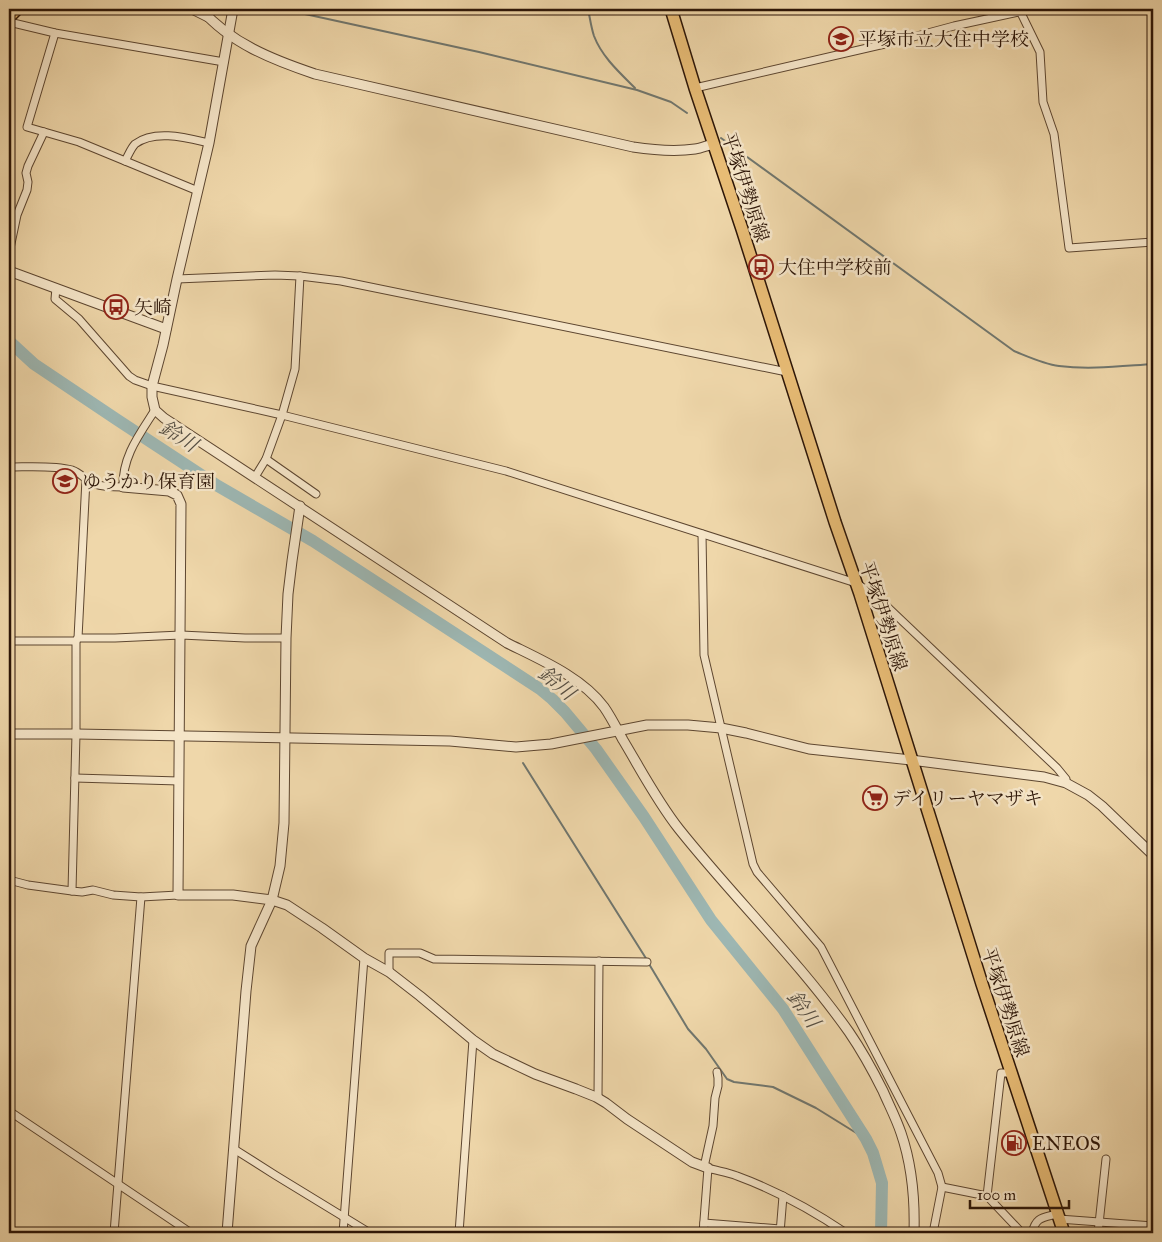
<svg xmlns="http://www.w3.org/2000/svg" width="1162" height="1242" viewBox="0 0 1162 1242" font-family="'IM FELL Great Primer','Noto Serif JP',serif">
  <style>
    .lines { fill: none; stroke-linecap: round; stroke-linejoin: round }
    .stream { stroke: #70766e; stroke-width: 2 }
    .river { stroke: #9db7b3; stroke-width: 12 }
    .minor-casing { stroke: #5d4630; stroke-width: 9 }
    .tertiary-casing { stroke: #5d4630; stroke-width: 11 }
    .primary-casing { stroke: #2c1507; stroke-width: 14 }
    .minor { stroke: #f5e5c8; stroke-width: 7 }
    .tertiary { stroke: #f5e5c8; stroke-width: 9 }
    .primary { stroke: #e8bc75; stroke-width: 11 }
    .labels { text-anchor: middle; stroke-width: 5; stroke-linejoin: round; paint-order: stroke }
    .poi-label { font-size: 19px; fill: #2c1507; stroke: #f5e5c8; text-anchor: start }
    .street-label { font-size: 19px; fill: #2c1507; stroke: #f5e5c8 }
    .water-label { font-size: 20px; font-style: italic; fill: #544e43; stroke: #f5e5c8 }
  </style>
  <rect width="100%" height="100%" fill="#efd7aa"/>
  <filter id="stains"><feTurbulence type="fractalNoise" baseFrequency=".004" numOctaves="4"/><feColorMatrix values="0 0 0 0 .2 0 0 0 0 .09 0 0 0 0 .02 0 0 0 .5 -.17"/></filter>
  <radialGradient id="worn" r=".72"><stop offset=".6" stop-color="#630" stop-opacity="0"/><stop offset="1" stop-color="#630" stop-opacity=".3"/></radialGradient>
  <g class="lines">
    <g class="stream">
      <polyline points="282,9 479,52 637,90 671,102 687,113"/>
      <path d="M588,9C590,18 591,27 594,36C602,57 620,73 635,88"/>
      <path d="M721,138L1014,351C1029,357 1044,364 1059,366C1090,370 1122,366 1153,364"/>
      <polyline points="523,763 647,960"/>
      <polyline points="649,964 688,1029 706,1049 727,1079 734,1082 773,1087 816,1108 866,1139"/>
    </g>
    <polyline class="river" points="9,341 34,364 116,419 218,486 313,541 540,689 552,699 565,712 596,749 644,817 711,920 783,1009 866,1139 873,1153 882,1183 881,1233"/>
    <defs>
      <g id="minor">
        <polyline points="190,9 208,18"/>
        <polyline points="1019,9 1040,52 1043,102 1054,134 1069,248 1153,242"/>
        <polyline points="9,22 55,33 224,62"/>
        <polyline points="55,33 27,127 79,142 198,191"/>
        <polyline points="695,88 902,40 954,26 1033,9"/>
        <path d="M125,161C128,156 131,148 135,144C155,129 187,138 209,143"/>
        <polyline points="9,253 17,215 27,190 28,182 26,173 28,166 44,132"/>
        <polyline points="177,279 275,275 300,276 341,281 787,372"/>
        <polyline points="56,288 55,299 79,319 129,376 135,380 152,386 282,415 506,471 856,583 878,598 1057,768 1066,779 1066,783"/>
        <polyline points="266,459 316,494"/>
        <path d="M9,467C28,467 53,465 72,470C81,473 86,481 95,484C103,487 114,487 123,487C122,457 139,435 155,410"/>
        <polyline points="255,477 266,459 282,415 295,369 300,276"/>
        <polyline points="86,479 78,638 115,638 181,635 245,638 286,638"/>
        <polyline points="702,534 704,655 753,864 757,872 821,947 938,1173 942,1187 933,1233"/>
        <polyline points="9,641 76,641 77,639"/>
        <polyline points="76,641 76,734 72,891 82,892 93,890 113,895 141,897 178,895"/>
        <polyline points="75,778 179,781"/>
        <polyline points="9,880 28,885 72,891"/>
        <polyline points="389,972 389,953 420,953 434,959 647,962"/>
        <polyline points="598,1098 599,961"/>
        <polyline points="9,1111 191,1233"/>
        <polyline points="234,1149 275,1175 370,1233"/>
        <polyline points="704,1167 713,1126 715,1098 718,1086 718,1078 717,1072"/>
        <polyline points="942,1187 987,1196 1022,1233"/>
        <polyline points="987,1196 1001,1073 1011,1073"/>
        <polyline points="1059,1219 1153,1226"/>
        <polyline points="704,1223 780,1229"/>
        <polyline points="114,1233 141,897"/>
        <polyline points="343,1233 364,958"/>
        <polyline points="459,1233 473,1040"/>
        <path d="M703,1233L708,1168C717,1171 728,1172 737,1176C775,1190 812,1210 846,1233"/>
        <polyline points="780,1233 783,1196"/>
        <path d="M1032,1233C1036,1217 1042,1218 1057,1214"/>
        <polyline points="1098,1233 1106,1159"/>
      </g>
      <g id="tertiary">
        <path d="M201,9C230,43 273,60 315,74L633,147C653,150 675,152 695,149C702,148 708,145 714,144"/>
        <path d="M233,9L209,143L177,279L163,345L152,386V397L155,410L164,418L507,643C539,659 582,677 604,707C611,717 617,729 623,740C641,770 657,801 679,829C734,898 798,960 849,1032C862,1051 873,1071 883,1091C889,1105 896,1118 901,1133C912,1165 915,1199 914,1233"/>
        <polyline points="9,271 166,329"/>
        <polyline points="123,487 169,491 177,495 181,504 178,895 233,895 272,900 287,905 322,928 364,958 389,972 420,996 473,1040 493,1054 535,1074 576,1089 596,1097 606,1103 627,1119 692,1162 708,1168"/>
        <polyline points="9,734 76,734 450,741 516,747 551,744 647,725 688,725 721,728 746,733 809,749 911,760 1044,777 1066,783 1088,795 1102,806 1153,855"/>
        <polyline points="227,1233 246,991 251,946 272,900 280,866 284,823 286,638 288,594 292,561 300,506"/>
      </g>
      <g id="primary">
        <polyline points="671,9 695,88 742,229 835,522 860,594 982,984 1064,1233"/>
        <polyline points="9,17 17,9"/>
      </g>
    </defs>
    <use href="#minor" class="minor-casing"/>
    <use href="#tertiary" class="tertiary-casing"/>
    <use href="#primary" class="primary-casing"/>
    <use href="#minor" class="minor"/>
    <use href="#tertiary" class="tertiary"/>
    <use href="#primary" class="primary"/>
  </g>
  <defs>
    <symbol id="school-ring" viewBox="-11 -11 22 22"><circle r="9.5" fill="#f5e5c8" stroke="#8f2418" stroke-width="1.5"/><path d="M0-5L7-2L0 1L-7-2ZM-4 1L0 2.5L4 1V4Q0 6-4 4Z" fill="#8f2418"/></symbol>
    <symbol id="bus-ring" viewBox="-11 -11 22 22"><circle r="9.5" fill="#f5e5c8" stroke="#8f2418" stroke-width="1.5"/><path d="M-5-6H5V4H4V6H2V4H-2V6H-4V4H-5ZM-3.5-4V0h7V-4ZM-3.5 1.2v1.5H-2V1.2ZM2 1.2v1.5H3.5V1.2Z" fill="#8f2418"/></symbol>
    <symbol id="supermarket-ring" viewBox="-11 -11 22 22"><circle r="9.5" fill="#f5e5c8" stroke="#8f2418" stroke-width="1.5"/><path d="M-6-5.5h2.5l.6 2H6L4.5 2H-2.5L-4.4-4H-6ZM-1.5 3.2a1.3 1.3 0 1 0 .1 0ZM3 3.2a1.3 1.3 0 1 0 .1 0Z" fill="#8f2418"/></symbol>
    <symbol id="fuel-ring" viewBox="-11 -11 22 22"><circle r="9.5" fill="#f5e5c8" stroke="#8f2418" stroke-width="1.5"/><path d="M-5.5-6h7V0h2V4h1.3V-2.5L3-4.5l.8-.8L6-3V5H2.5V1h-1V6h-7ZM-4.2-4.7v3.2H.2V-4.7Z" fill="#8f2418"/></symbol>
  </defs>
  <g fill-rule="evenodd">
    <use href="#school-ring" x="827" y="25" width="28" height="28"/>
    <use href="#bus-ring" x="747" y="253" width="28" height="28"/>
    <use href="#bus-ring" x="102" y="293" width="28" height="28"/>
    <use href="#school-ring" x="51" y="467" width="28" height="28"/>
    <use href="#supermarket-ring" x="861" y="784" width="28" height="28"/>
    <use href="#fuel-ring" x="1000" y="1129" width="28" height="28"/>
  </g>
  <g class="labels">
    <g class="poi-label">
      <text x="858" y="46">平塚市立大住中学校</text>
      <text x="778" y="274">大住中学校前</text>
      <text x="134" y="314">矢崎</text>
      <text x="82" y="488">ゆうかり保育園</text>
      <text x="892" y="805">デイリーヤマザキ</text>
      <text x="1032" y="1150">ENEOS</text>
    </g>
    <g class="street-label">
      <text transform="translate(746 187) rotate(72)" y="7">平塚伊勢原線</text>
      <text transform="translate(884 616) rotate(72)" y="7">平塚伊勢原線</text>
      <text transform="translate(1006 1002) rotate(72)" y="7">平塚伊勢原線</text>
    </g>
    <g class="water-label">
      <text transform="translate(179 436) rotate(32)" y="7">鈴川</text>
      <text transform="translate(557 683) rotate(40)" y="7">鈴川</text>
      <text transform="translate(804 1009) rotate(55)" y="7">鈴川</text>
    </g>
  </g>
  <rect width="1162" height="1242" fill="none" stroke="#efd7aa" stroke-width="30"/>
  <rect x="10" y="10" width="1142" height="1222" fill="none" stroke="#2c1507" stroke-width="2.5"/>
  <rect x="15" y="15" width="1132" height="1212" fill="none" stroke="#2c1507"/>
  <path d="M970 1200v8h99v-8" fill="none" stroke="#2c1507" stroke-width="2.5"/>
  <text x="977" y="1200" font-size="15" fill="#2c1507" stroke="#f5e5c8" stroke-width="4" paint-order="stroke">100 m</text>
  <rect width="100%" height="100%" filter="url(#stains)"/>
  <rect width="100%" height="100%" fill="url(#worn)"/>
</svg>
